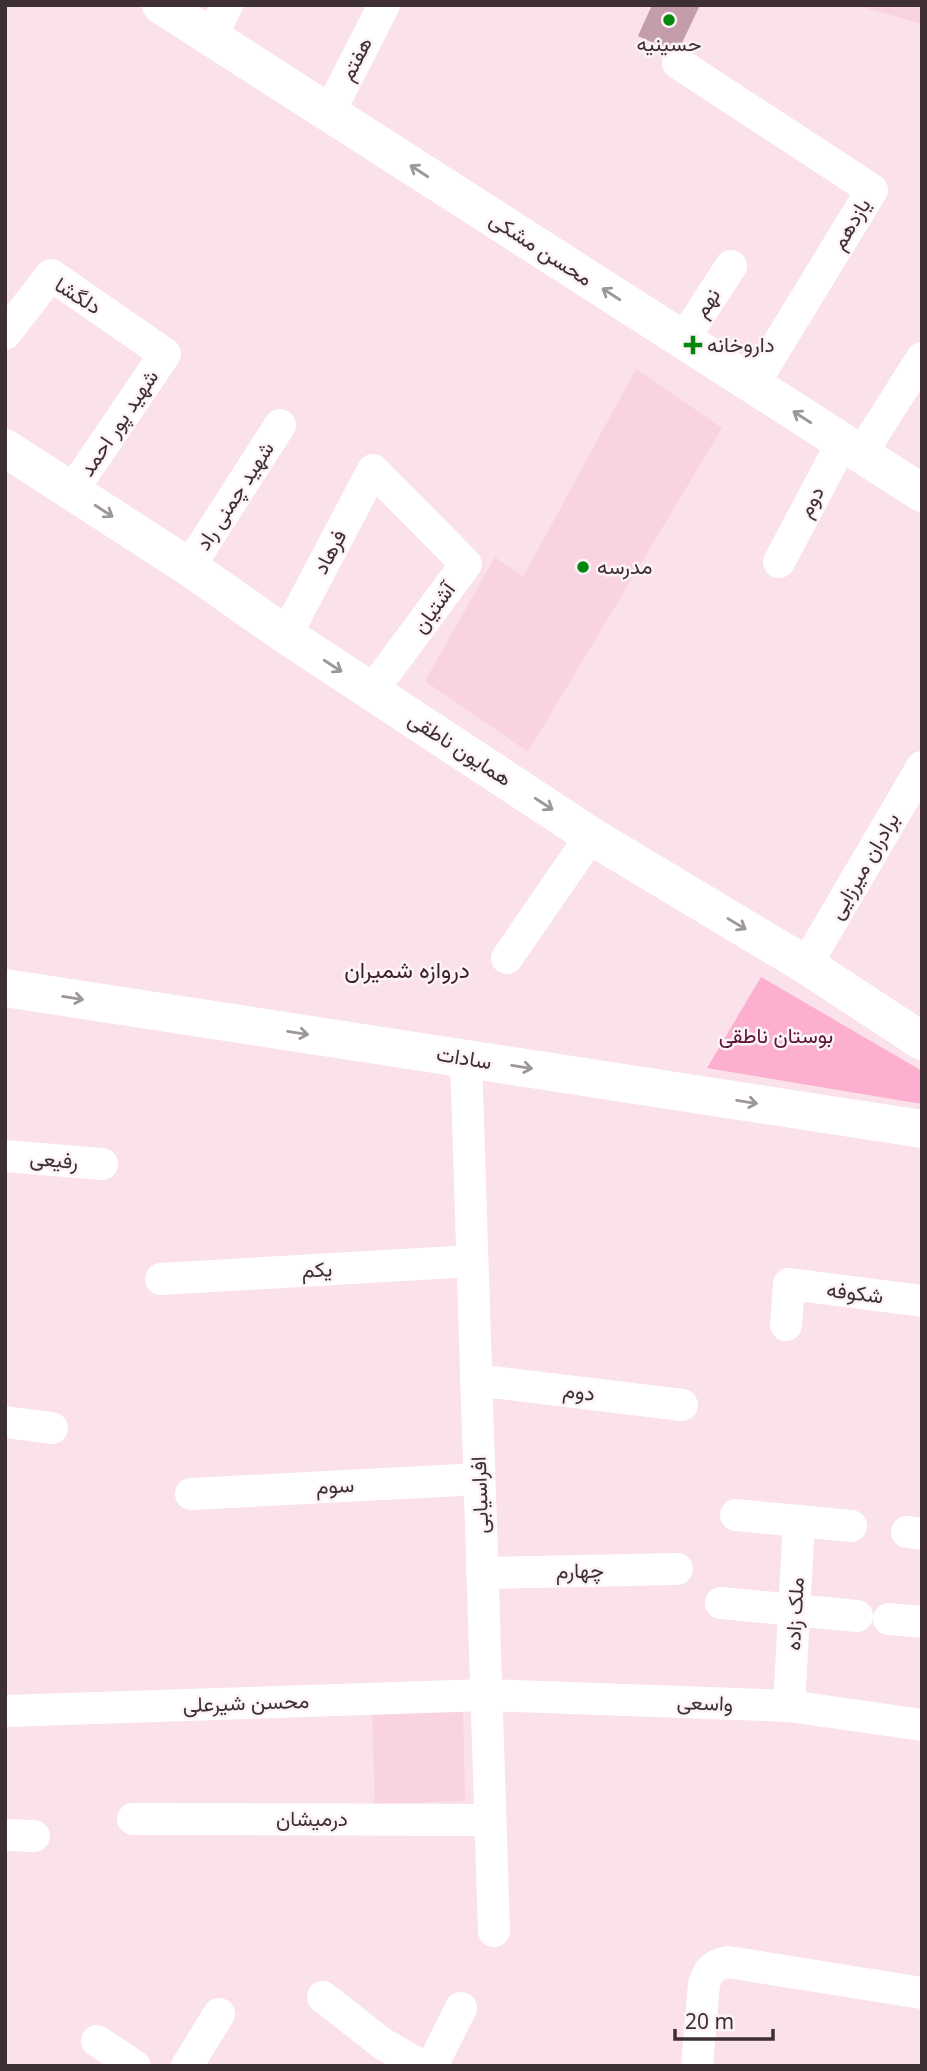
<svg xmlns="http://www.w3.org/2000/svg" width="927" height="2071" viewBox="0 0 927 2071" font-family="'Noto Sans',Vazirmatn,sans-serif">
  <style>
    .built { fill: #fad3e2 }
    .green { fill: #fcafcf }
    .building { fill: #c39dac }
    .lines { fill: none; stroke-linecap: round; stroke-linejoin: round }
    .minor { stroke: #fff; stroke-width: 32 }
    .tertiary { stroke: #fff; stroke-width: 38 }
    .secondary { stroke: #fff; stroke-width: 38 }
    .oneway { stroke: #9e979a }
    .poi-dot { fill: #04870d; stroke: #fcf3f6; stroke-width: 2.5 }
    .labels { text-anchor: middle; stroke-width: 5; stroke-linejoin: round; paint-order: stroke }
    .poi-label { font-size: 21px; fill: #3e2f35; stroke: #fcf3f6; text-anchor: start }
    .street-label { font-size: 21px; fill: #3e2f35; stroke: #fcf3f6 }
    .park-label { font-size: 21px; fill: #5c1139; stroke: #fcf3f6 }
    .neighbourhood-label { font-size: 23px; fill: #3c1e2b; stroke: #fcf3f6 }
  </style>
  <rect width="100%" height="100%" fill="#fae1ea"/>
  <g class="built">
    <polygon points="855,5 922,5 922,24"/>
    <polygon points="636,369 722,428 528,752 425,681 495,557 523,577"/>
    <polygon points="463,1707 465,1801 375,1804 372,1710"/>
  </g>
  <polygon class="green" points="761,977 922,1071 922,1104 707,1068"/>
  <polygon class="building" points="652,5 700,5 681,45 670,46 667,49 638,36"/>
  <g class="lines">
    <g class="minor">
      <polyline points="211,38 227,5"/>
      <polyline points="678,63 872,190 753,385"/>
      <polyline points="329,113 384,5"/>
      <polyline points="5,334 51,275 165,354 72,491"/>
      <polyline points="683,340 731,266"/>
      <polyline points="861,454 922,358"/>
      <polyline points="779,562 842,443"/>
      <polyline points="189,567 280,425"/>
      <polyline points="286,635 373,470 466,564 372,691"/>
      <polyline points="507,958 591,836"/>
      <polyline points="806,965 922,767"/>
      <polyline points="466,1059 494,1931"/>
      <polyline points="5,1156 102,1164"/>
      <polyline points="161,1279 472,1261"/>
      <polyline points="786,1325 789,1284 922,1301"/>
      <polyline points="476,1380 682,1405"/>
      <polyline points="5,1422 52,1428"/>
      <polyline points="191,1494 479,1479"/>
      <polyline points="736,1515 851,1526"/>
      <polyline points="907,1532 922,1534"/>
      <polyline points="482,1573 677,1569"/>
      <polyline points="721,1603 857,1616"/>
      <polyline points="889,1619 922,1622"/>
      <polyline points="789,1706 799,1521"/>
      <polyline points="5,1711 486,1695 789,1706 922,1725"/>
      <polyline points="133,1819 490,1820"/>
      <polyline points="5,1835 34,1836"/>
      <polyline points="323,1997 383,2044 422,2066"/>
      <polyline points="97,2041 135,2066"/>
      <polyline points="187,2066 219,2014"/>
      <polyline points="432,2066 461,2008"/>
      <path d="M697,2066L704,1984C709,1969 713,1965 728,1962L922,1993"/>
    </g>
    <polyline class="tertiary" points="5,988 922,1129"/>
    <g class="secondary">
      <polyline points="161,5 922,493"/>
      <polyline points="5,448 189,567 286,635 591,836 806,965 922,1041"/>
    </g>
  </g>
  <defs><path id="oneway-shaft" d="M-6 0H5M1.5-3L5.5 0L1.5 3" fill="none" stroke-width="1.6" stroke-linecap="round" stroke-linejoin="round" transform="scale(1.75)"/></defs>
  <g class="oneway">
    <use href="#oneway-shaft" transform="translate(419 171) rotate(-147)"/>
    <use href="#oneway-shaft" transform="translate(611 294) rotate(-147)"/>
    <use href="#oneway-shaft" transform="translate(802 417) rotate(-147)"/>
    <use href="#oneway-shaft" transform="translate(104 511) rotate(33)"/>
    <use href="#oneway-shaft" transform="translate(333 666) rotate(33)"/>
    <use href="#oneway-shaft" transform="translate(544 804) rotate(33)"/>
    <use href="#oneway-shaft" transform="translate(737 924) rotate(31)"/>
    <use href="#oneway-shaft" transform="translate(73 998) rotate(9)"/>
    <use href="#oneway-shaft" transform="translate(298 1033) rotate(9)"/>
    <use href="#oneway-shaft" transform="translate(522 1067) rotate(9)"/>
    <use href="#oneway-shaft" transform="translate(747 1102) rotate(9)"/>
  </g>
  <g class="poi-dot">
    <circle cx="669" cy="20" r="7"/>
    <path d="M689.5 334.5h7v7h7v7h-7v7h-7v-7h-7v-7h7z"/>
    <circle cx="583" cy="567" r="7"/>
  </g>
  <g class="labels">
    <g class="poi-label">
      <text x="669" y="51" text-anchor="middle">حسینیه</text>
      <text x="707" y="352">داروخانه</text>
      <text x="597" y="574">مدرسه</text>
    </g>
    <g class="street-label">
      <text transform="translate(356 59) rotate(-63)" y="7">هفتم</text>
      <text transform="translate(851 224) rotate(-59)" y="7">یازدهم</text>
      <text transform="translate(541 249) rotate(33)" y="7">محسن مشکی</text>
      <text transform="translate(78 296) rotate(32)" y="7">دلگشا</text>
      <text transform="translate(707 303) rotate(-57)" y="7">نهم</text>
      <text transform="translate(119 423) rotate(-56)" y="7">شهید پور احمد</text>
      <text transform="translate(235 496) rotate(-57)" y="7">شهید چمنی راد</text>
      <text transform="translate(811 502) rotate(-62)" y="7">دوم</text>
      <text transform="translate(330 552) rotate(-62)" y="7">فرهاد</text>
      <text transform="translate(434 608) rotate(-54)" y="7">آشتیان</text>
      <text transform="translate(460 749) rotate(33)" y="7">همایون ناطقی</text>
      <text transform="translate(864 866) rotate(-60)" y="7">برادران میرزایی</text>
      <text transform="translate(464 1058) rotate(9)" y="7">سادات</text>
      <text transform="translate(54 1160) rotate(5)" y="7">رفیعی</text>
      <text transform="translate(317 1270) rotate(-3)" y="7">یکم</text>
      <text transform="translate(855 1293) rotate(7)" y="7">شکوفه</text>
      <text transform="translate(579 1392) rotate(7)" y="7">دوم</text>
      <text transform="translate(335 1486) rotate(-3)" y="7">سوم</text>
      <text transform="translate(480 1495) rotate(-92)" y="7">افراسیابی</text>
      <text transform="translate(580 1571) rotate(-1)" y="7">چهارم</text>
      <text transform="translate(795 1614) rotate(-87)" y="7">ملک زاده</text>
      <text transform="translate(246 1703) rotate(-2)" y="7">محسن شیرعلی</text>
      <text transform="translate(705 1703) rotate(2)" y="7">واسعی</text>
      <text x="312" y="1826">درمیشان</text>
    </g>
    <g class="park-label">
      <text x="776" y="1043">بوستان ناطقی</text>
    </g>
    <g class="neighbourhood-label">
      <text x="407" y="978">دروازه شمیران</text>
    </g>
  </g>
  <rect width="927" height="2071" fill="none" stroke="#3e2f35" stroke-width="14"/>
  <path d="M675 2029v10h98v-10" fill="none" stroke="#3e2f35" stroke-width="3.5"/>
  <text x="685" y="2029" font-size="21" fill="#3e2f35" stroke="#fcf3f6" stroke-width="5" paint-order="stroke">20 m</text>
</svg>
